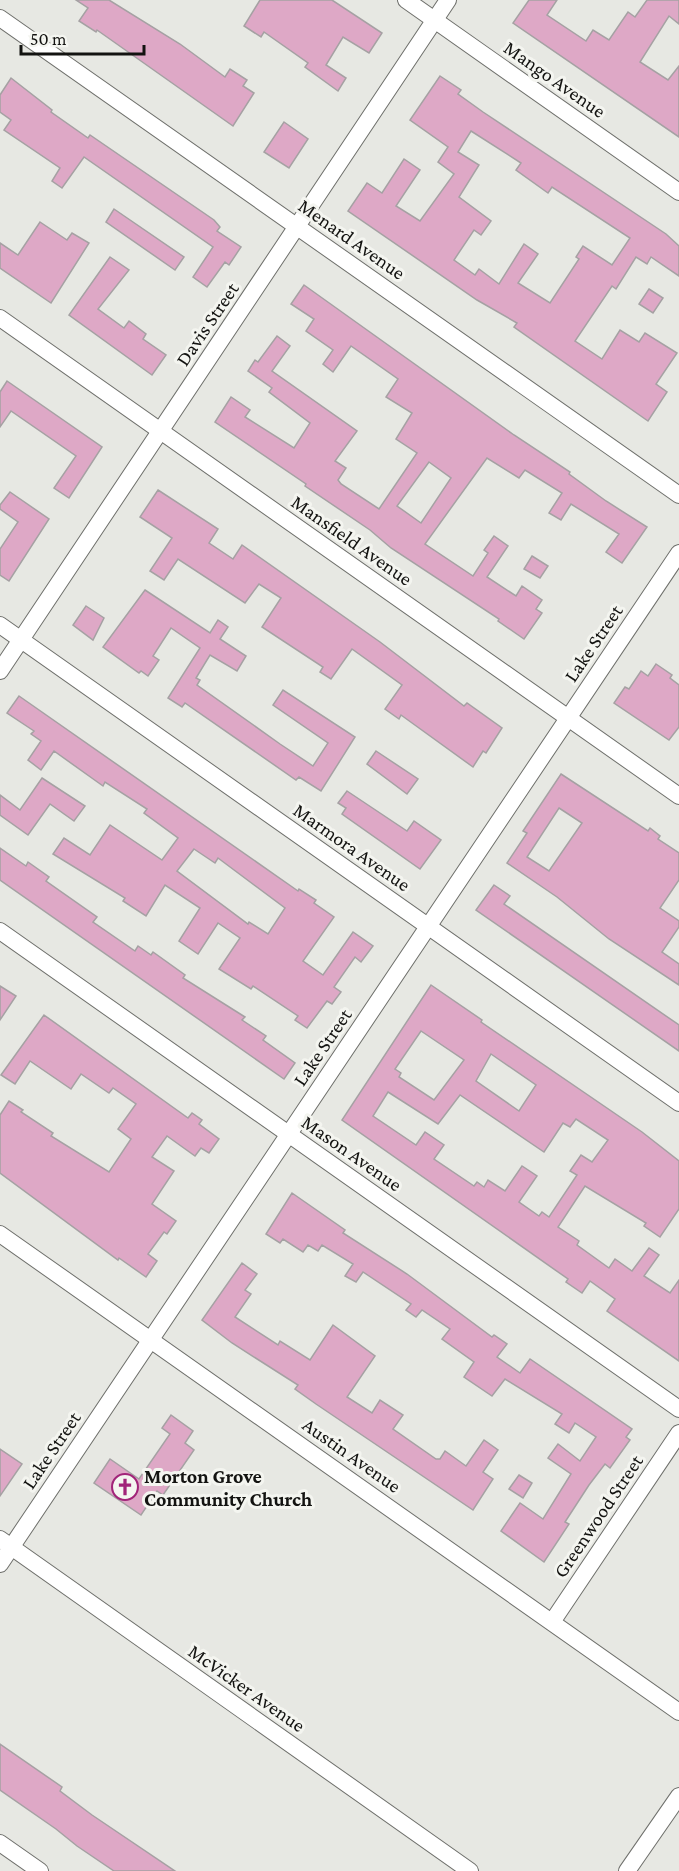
<svg xmlns="http://www.w3.org/2000/svg" width="679" height="1871" viewBox="0 0 679 1871" font-family="'Crimson Pro',serif">
  <style>
    .building { fill: #dea8c6; stroke: #a5a1a3; stroke-width: 1.5; fill-rule: evenodd }
    .lines { fill: none; stroke-linecap: round; stroke-linejoin: round }
    .minor-casing { stroke: #6f706c; stroke-width: 18 }
    .minor { stroke: #fff; stroke-width: 16 }
    .labels { text-anchor: middle; stroke-width: 6; stroke-linejoin: round; paint-order: stroke }
    .street-label { font-size: 20px; fill: #131311; stroke: #f4f5f0 }
    .poi-label { font-size: 20px; font-weight: bold; fill: #131311; stroke: #f4f5f0; text-anchor: start }
  </style>
  <rect width="100%" height="100%" fill="#e7e8e3"/>
  <g class="building">
    <polygon points="76,0 109,0 180,44 225,77 230,69 247,80 243,86 254,93 233,126 97,30 96,32 79,21 88,8"/>
    <polygon points="260,0 332,0 382,33 369,53 343,37 326,65 346,78 338,91 305,67 308,63 264,32 261,37 244,26"/>
    <polygon points="529,0 557,0 547,15 586,41 593,30 609,40 628,12 635,17 647,0 679,0 679,24 669,16 640,62 668,80 679,66 679,137 513,23"/>
    <path d="M440,76L461,90L458,94L483,112L666,234L679,246V276L651,257L647,264L636,257L616,289L612,286L575,341L602,359L620,330L639,342L645,333L677,353L656,384L667,392L648,421L514,327L517,323L477,300L348,211L367,183L382,193L404,159L420,170L396,206L420,221L454,174L438,162L448,147L410,120ZM471,131L521,163L516,170L548,193L552,187L630,238L612,265L583,246L576,257L579,259L550,303L518,283L538,254L524,244L499,284L479,269L475,275L454,260L474,230L481,235L491,221L459,197L479,165L458,152Z"/>
    <polygon points="11,78 52,110 51,112 88,138 90,135 214,220 220,227 217,231 241,247 229,265 225,262 207,287 193,277 213,247 84,157 62,188 52,181 60,168 4,130 11,120 0,112 0,95"/>
    <polygon points="284,122 308,139 289,168 264,152"/>
    <polygon points="114,209 184,257 175,270 106,222"/>
    <polygon points="40,222 67,240 72,233 89,243 51,303 0,268 0,243 18,255"/>
    <polygon points="110,257 129,270 98,309 124,328 129,321 146,334 143,339 166,355 152,375 69,315"/>
    <path d="M304,285L514,435L570,472L569,474L606,501L647,527L622,563L606,552L619,534L571,504L561,520L549,513L562,493L525,470L519,478L487,458L425,544L473,576L488,553L484,550L494,536L508,546L487,577L516,596L522,586L542,600L536,609L542,613L524,639L498,621L499,619L391,548L370,530L305,486L306,484L215,422L231,397L250,410L245,417L294,448L310,423L269,392L272,388L248,371L255,360L258,362L277,336L290,346L272,371L357,431L335,461L346,468L338,480L341,484L379,509L417,453L396,439L412,413L386,397L398,379L351,346L333,372L323,364L333,350L306,331L314,319L291,304ZM429,462L451,478L421,523L397,506Z"/>
    <polygon points="649,289 663,298 653,313 639,304"/>
    <polygon points="7,381 102,447 69,498 54,488 76,456 11,411 0,427 0,392"/>
    <polygon points="158,490 218,529 209,543 233,559 242,545 380,642 464,706 467,703 502,728 486,753 483,751 473,767 401,715 399,719 385,709 402,685 352,649 331,679 320,672 323,667 262,627 281,598 259,584 245,603 178,559 164,580 150,571 172,538 140,517"/>
    <polygon points="10,492 49,519 9,581 0,575 0,549 18,522 0,509 0,505"/>
    <polygon points="532,556 548,566 540,578 524,569"/>
    <polygon points="145,590 210,633 218,620 228,627 220,639 246,656 237,671 210,655 196,678 200,680 197,685 280,744 313,766 328,743 273,705 283,690 355,737 321,791 299,777 296,780 185,703 182,707 168,698 200,648 171,628 153,656 159,660 148,676 141,671 139,673 103,647"/>
    <polygon points="86,606 104,618 93,640 73,625"/>
    <polygon points="656,664 672,675 670,678 679,685 679,727 669,740 614,703 625,687 629,689 641,671 648,676"/>
    <path d="M19,696L298,891L299,889L316,900L314,903L334,917L303,961L323,975L353,932L373,946L361,962L355,957L334,987L341,992L332,1004L327,1001L307,1028L295,1020L298,1016L253,986L251,989L219,969L240,938L218,923L198,954L179,941L200,908L165,885L146,916L123,901L125,898L53,854L64,838L90,855L110,825L162,860L178,838L144,813L147,809L105,782L103,786L54,751L41,770L28,760L41,741L31,734L34,731L7,713ZM194,849L215,863L218,858L285,908L268,934L249,922L248,924L177,871Z"/>
    <polygon points="376,751 418,779 407,794 367,764"/>
    <path d="M561,774L648,831L650,828L660,836L658,839L679,853V880L660,908L679,921V927L662,952L679,964V985L609,939L557,897L507,863L527,833L523,831ZM559,808L582,823L549,871L527,857Z"/>
    <polygon points="42,778 85,806 74,821 50,804 28,835 0,815 0,795 20,810"/>
    <polygon points="347,791 407,831 414,821 441,840 420,869 342,814 346,808 338,803"/>
    <polygon points="0,848 26,866 28,862 49,877 46,881 97,917 93,922 135,951 138,946 151,955 153,952 185,975 183,978 245,1017 242,1020 266,1036 263,1040 295,1063 284,1079 0,880"/>
    <polygon points="494,885 510,896 504,904 679,1025 679,1051 476,910"/>
    <path d="M431,985L482,1020L481,1022L642,1132L679,1161V1209L660,1237L644,1226L646,1223L585,1186L558,1227L579,1241L577,1245L609,1268L615,1259L632,1271L649,1248L659,1255L644,1276L670,1293L679,1280V1361L607,1311L615,1299L590,1281L582,1293L566,1282L568,1279L342,1120ZM421,1031L464,1060L434,1100L399,1077L401,1073L395,1069ZM491,1054L536,1085L519,1111L476,1081ZM388,1092L438,1124L460,1095L544,1152L563,1123L570,1127L576,1119L608,1140L592,1162L581,1155L570,1171L577,1175L549,1217L542,1212L539,1216L519,1202L537,1176L522,1166L505,1191L488,1180L484,1187L477,1182L474,1186L434,1159L444,1145L425,1132L416,1145L373,1116Z"/>
    <polygon points="0,986 16,996 0,1020"/>
    <polygon points="44,1015 188,1118 192,1113 202,1120 199,1124 219,1139 209,1153 201,1148 195,1156 167,1136 152,1157 174,1171 152,1204 176,1221 167,1234 164,1232 148,1254 157,1261 146,1277 119,1258 118,1260 0,1173 0,1115 9,1101 23,1110 21,1112 53,1133 51,1136 109,1172 131,1139 118,1129 136,1104 113,1088 109,1093 81,1074 71,1089 30,1061 15,1084 1,1075"/>
    <polygon points="292,1193 345,1230 343,1233 407,1274 492,1337 494,1335 507,1344 497,1357 520,1373 530,1359 632,1429 626,1437 630,1440 610,1468 605,1464 589,1485 565,1522 569,1524 544,1562 501,1531 520,1503 543,1519 571,1474 548,1458 558,1444 580,1461 596,1437 575,1423 569,1433 555,1424 562,1414 505,1379 492,1396 464,1377 474,1362 442,1339 450,1329 422,1310 416,1317 406,1310 411,1304 363,1272 356,1282 345,1276 353,1264 322,1245 318,1251 308,1245 303,1252 283,1239 280,1243 266,1234"/>
    <polygon points="242,1263 257,1274 245,1290 251,1294 235,1317 278,1345 280,1341 310,1360 333,1325 375,1356 347,1397 372,1413 380,1400 403,1415 393,1429 436,1459 440,1459 445,1451 466,1466 484,1440 498,1450 483,1472 493,1479 473,1510 316,1404 295,1389 298,1385 232,1343 202,1320"/>
    <polygon points="171,1415 193,1431 185,1443 194,1450 163,1495 157,1491 141,1515 94,1483 110,1459 139,1479 170,1434 162,1428"/>
    <polygon points="0,1449 22,1464 0,1496"/>
    <polygon points="519,1475 532,1483 523,1498 509,1489"/>
    <polygon points="0,1744 62,1787 60,1791 92,1815 175,1871 114,1871 77,1846 56,1829 0,1790"/>
  </g>
  <g class="lines">
    <defs>
      <g id="minor">
        <polyline points="406,0 679,192"/>
        <polyline points="0,18 679,495"/>
        <polyline points="0,318 679,796"/>
        <polyline points="0,625 679,1103"/>
        <polyline points="0,671 448,0"/>
        <polyline points="0,931 679,1409"/>
        <polyline points="0,1234 679,1712"/>
        <polyline points="0,1539 470,1871"/>
        <polyline points="0,1564 679,553"/>
        <polyline points="552,1622 679,1433"/>
        <polyline points="0,1843 40,1871"/>
        <polyline points="627,1871 679,1796"/>
      </g>
    </defs>
    <use href="#minor" class="minor-casing"/>
    <use href="#minor" class="minor"/>
  </g>
  <defs>
    <symbol id="church-ring" viewBox="-11 -11 22 22"><circle r="9.5" fill="#f4f5f0" stroke="#a12479" stroke-width="1.5"/><path d="M-1.2-6h2.4v3.5h3.3v2.4h-3.3V6h-2.4V-.1h-3.3v-2.4h3.3Z" fill="#a12479"/></symbol>
  </defs>
  <g fill-rule="evenodd">
    <use href="#church-ring" x="110" y="1472" width="30" height="30"/>
  </g>
  <g class="labels">
    <g class="street-label">
      <text transform="translate(555 79) rotate(35)" y="7">Mango Avenue</text>
      <text transform="translate(352 239) rotate(35)" y="7">Menard Avenue</text>
      <text transform="translate(207 324) rotate(-56)" y="7">Davis Street</text>
      <text transform="translate(352 540) rotate(35)" y="7">Mansfield Avenue</text>
      <text transform="translate(593 643) rotate(-56)" y="7">Lake Street</text>
      <text transform="translate(352 847) rotate(35)" y="7">Marmora Avenue</text>
      <text transform="translate(322 1047) rotate(-56)" y="7">Lake Street</text>
      <text transform="translate(352 1153) rotate(35)" y="7">Mason Avenue</text>
      <text transform="translate(51 1450) rotate(-56)" y="7">Lake Street</text>
      <text transform="translate(352 1455) rotate(35)" y="7">Austin Avenue</text>
      <text transform="translate(598 1516) rotate(-56)" y="7">Greenwood Street</text>
      <text transform="translate(247 1688) rotate(35)" y="7">McVicker Avenue</text>
    </g>
    <g class="poi-label">
      <text x="144" y="1483">Morton Grove<tspan x="144" dy="23">Community Church</tspan></text>
    </g>
  </g>
  <path d="M21 45v9h123v-9" fill="none" stroke="#131311" stroke-width="3"/>
  <text x="30" y="45" font-size="18" fill="#131311" stroke="#f4f5f0" stroke-width="4.5" paint-order="stroke">50 m</text>
</svg>
